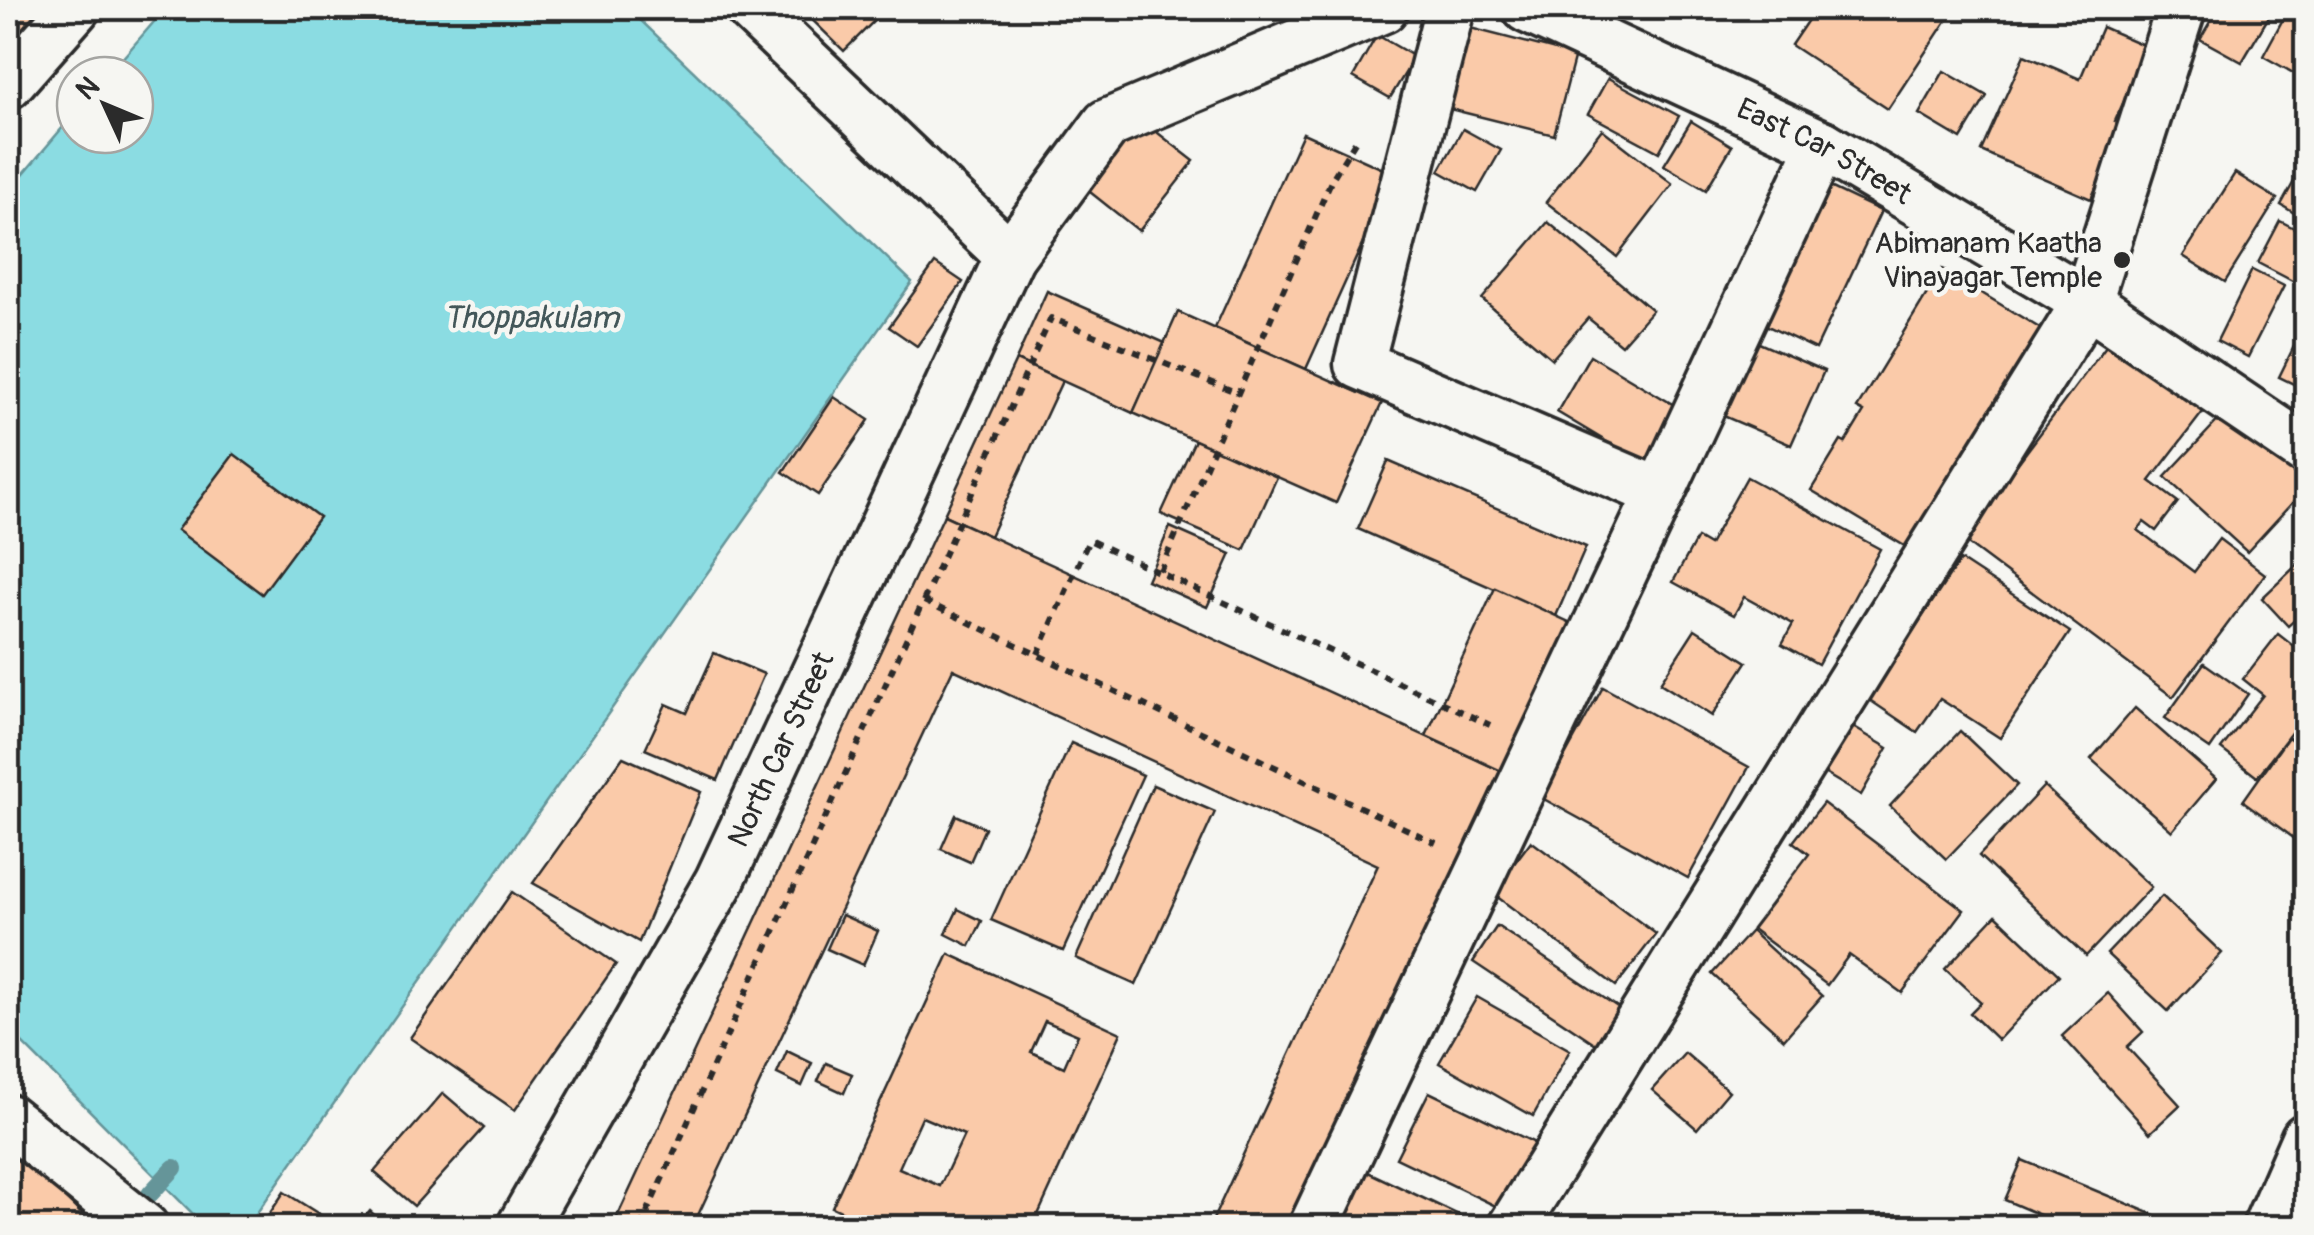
<svg xmlns="http://www.w3.org/2000/svg" width="2314" height="1235" viewBox="0 0 2314 1235" font-family="Pangolin,sans-serif">
  <style>
    .water { fill: #8bdce2; stroke: #659599; stroke-width: 2.5; fill-rule: evenodd }
    .lines { fill: none; stroke-linecap: round; stroke-linejoin: round }
    .stream { stroke: #659599; stroke-width: 18 }
    .building { fill: #facaa9; stroke: #2b2b2b; stroke-width: 2.5; fill-rule: evenodd }
    .minor-casing { stroke: #2b2b2b; stroke-width: 55 }
    .path { stroke: #2b2b2b; stroke-width: 6; stroke-dasharray: 8 8; stroke-linecap: butt }
    .minor { stroke: #f6f6f2; stroke-width: 48 }
    .poi-dot { fill: #2b2b2b; stroke: #f6f6f2; stroke-width: 4 }
    .labels { text-anchor: middle; stroke-width: 9; stroke-linejoin: round; paint-order: stroke }
    .street-label { font-size: 30px; fill: #2b2b2b; stroke: #f6f6f2 }
    .poi-label { font-size: 30px; fill: #2b2b2b; stroke: #f6f6f2; text-anchor: end }
    .water-label { font-size: 32px; font-style: italic; fill: #435759; stroke: #f6f6f2 }
  </style>
  <rect width="100%" height="100%" fill="#f6f6f2"/>
  <filter id="ink" filterUnits="userSpaceOnUse"><feTurbulence type="fractalNoise" baseFrequency=".01" numOctaves="2"/><feDisplacementMap in="SourceGraphic" scale="20" xChannelSelector="R" yChannelSelector="G"/><feConvolveMatrix kernelMatrix="1 2 1 2 8 2 1 2 1" color-interpolation-filters="sRGB"/></filter>
  <g filter="url(#ink)">
    <path class="water" d="M166,8H628L912,282L247,1227H206L8,1029V192L75,113V135H135V75H108ZM234,454L319,517L262,593Z"/>
    <g class="lines">
      <polyline class="stream" points="150,1194 174,1168"/>
    </g>
    <g class="building">
      <polygon points="8,8 52,8 22,41 8,28"/>
      <polygon points="800,8 887,8 844,51"/>
      <polygon points="1722,8 1744,8 1740,16"/>
      <polygon points="1816,8 1951,8 1954,9 1888,109 1791,45"/>
      <polygon points="2218,8 2274,8 2242,62 2200,39"/>
      <polygon points="2289,8 2306,8 2306,80 2263,56"/>
      <polygon points="2102,27 2148,47 2115,121 2124,125 2091,199 1981,151 2024,55 2080,79"/>
      <polygon points="1470,28 1575,55 1554,135 1450,109"/>
      <polygon points="1377,35 1415,57 1390,98 1353,77"/>
      <polygon points="1944,71 1987,96 1961,139 1919,114"/>
      <polygon points="1608,78 1679,116 1659,152 1588,114"/>
      <polygon points="1140,119 1194,161 1139,231 1085,188"/>
      <polygon points="1691,121 1732,146 1706,190 1664,165"/>
      <polygon points="1463,129 1501,150 1477,192 1439,171"/>
      <polygon points="1602,129 1673,184 1617,257 1546,202"/>
      <polygon points="1303,133 1394,174 1306,369 1215,328"/>
      <polygon points="2306,160 2306,220 2281,205"/>
      <polygon points="2235,173 2277,199 2225,282 2183,256"/>
      <polygon points="1824,184 1881,211 1816,349 1759,322"/>
      <polygon points="2280,221 2306,234 2306,277 2302,286 2258,263"/>
      <polygon points="1548,222 1652,310 1621,345 1588,318 1552,359 1482,299"/>
      <polygon points="935,263 963,282 917,346 889,327"/>
      <polygon points="1942,269 2041,329 1908,548 1811,490 1841,441 1845,443 1864,412 1857,408"/>
      <polygon points="2252,270 2284,286 2248,357 2217,341"/>
      <polygon points="1047,291 1165,343 1133,413 1016,360"/>
      <polygon points="1178,312 1382,403 1336,503 1133,413"/>
      <polygon points="2306,322 2306,390 2279,377"/>
      <polygon points="2115,334 2209,404 2150,481 2178,502 2156,531 2144,522 2138,530 2194,572 2219,539 2265,574 2173,697 1961,539"/>
      <polygon points="1752,340 1824,371 1791,445 1719,414"/>
      <polygon points="1590,355 1679,408 1644,464 1557,412"/>
      <polygon points="1016,360 1062,381 990,536 944,515"/>
      <polygon points="834,397 869,420 818,495 783,472"/>
      <polygon points="2240,397 2306,459 2306,488 2247,552 2165,477"/>
      <polygon points="1195,440 1277,477 1244,550 1161,514"/>
      <polygon points="234,454 319,517 262,594 177,530"/>
      <polygon points="1388,461 1586,547 1556,616 1358,529"/>
      <polygon points="1747,477 1880,549 1818,664 1782,644 1793,624 1744,597 1734,615 1673,582 1697,538 1709,545"/>
      <polygon points="944,515 1510,775 1299,1228 1209,1228 1378,865 953,669 692,1228 612,1228"/>
      <polygon points="1170,527 1231,554 1207,607 1147,580"/>
      <polygon points="1960,560 2070,632 2000,738 1940,699 1917,732 1868,699"/>
      <polygon points="2300,562 2306,568 2306,610 2288,626 2262,598"/>
      <polygon points="1495,588 1578,626 1510,775 1426,736"/>
      <polygon points="1695,629 1747,662 1712,716 1660,683"/>
      <polygon points="2278,634 2306,656 2306,713 2257,777 2221,749 2263,695 2243,679"/>
      <polygon points="714,653 764,674 718,780 645,749 666,704 687,713"/>
      <polygon points="2204,663 2248,694 2210,749 2165,718"/>
      <polygon points="1603,687 1749,767 1688,878 1542,798"/>
      <polygon points="2135,708 2216,779 2172,831 2091,759"/>
      <polygon points="1841,720 1888,748 1861,795 1814,767"/>
      <polygon points="1960,731 2017,785 1946,859 1890,806"/>
      <polygon points="2288,737 2306,751 2306,847 2243,801"/>
      <polygon points="1071,743 1143,775 1063,951 991,920"/>
      <polygon points="623,757 701,792 639,942 533,883"/>
      <polygon points="1153,785 1215,812 1136,985 1076,958"/>
      <polygon points="2044,786 2151,887 2086,956 1979,856"/>
      <polygon points="1823,803 1964,910 1902,993 1849,955 1827,985 1752,929 1809,854 1793,842"/>
      <polygon points="956,815 985,828 970,862 941,849"/>
      <polygon points="1531,841 1656,934 1616,986 1492,893"/>
      <polygon points="512,892 616,964 515,1110 410,1038"/>
      <polygon points="2162,896 2222,953 2168,1011 2107,954"/>
      <polygon points="958,909 982,921 970,946 946,934"/>
      <polygon points="842,915 878,931 863,965 827,949"/>
      <polygon points="1996,915 2059,975 1998,1040 1970,1013 1981,1002 1945,969"/>
      <polygon points="1497,926 1619,1008 1596,1044 1473,962"/>
      <polygon points="1751,931 1822,996 1784,1039 1712,974"/>
      <path d="M949,954L1121,1033L1032,1228H877L832,1207ZM1045,1021L1078,1035L1064,1067L1031,1052ZM922,1117L964,1135L940,1186L899,1168Z"/>
      <polygon points="2108,993 2143,1032 2127,1047 2180,1105 2150,1133 2062,1036"/>
      <polygon points="1477,997 1570,1050 1533,1116 1439,1063"/>
      <polygon points="787,1051 812,1063 802,1086 777,1074"/>
      <polygon points="1685,1053 1729,1091 1697,1129 1652,1090"/>
      <polygon points="826,1063 852,1074 844,1093 818,1081"/>
      <polygon points="1429,1092 1539,1145 1506,1211 1396,1158"/>
      <polygon points="443,1093 484,1128 414,1206 374,1172"/>
      <polygon points="8,1143 96,1228 8,1228"/>
      <polygon points="2022,1160 2164,1219 2160,1228 2070,1228 2005,1200"/>
      <polygon points="1368,1172 1486,1228 1341,1228"/>
      <polygon points="284,1192 333,1223 330,1228 260,1228"/>
      <polygon points="370,1211 388,1228 356,1228"/>
    </g>
    <g class="lines">
      <defs>
        <g id="minor">
          <polyline points="750,8 1010,256"/>
          <path id="s1" d="M1527,8L1822,145L2087,302L2306,450"/>
          <polyline points="8,84 75,8"/>
          <polyline points="1660,493 1822,145"/>
          <polyline points="8,1119 144,1228"/>
          <path id="s2" d="M521,1228L719,882L1010,256L1107,124L1383,8"/>
          <polyline points="1313,1228 1660,493 1359,364 1450,8"/>
          <polyline points="1512,1228 2087,302 2181,8"/>
          <polyline points="2267,1228 2306,1138"/>
        </g>
      </defs>
      <use href="#minor" class="minor-casing"/>
      <g class="path">
        <polyline points="1160,571 1332,179 1356,140"/>
        <polyline points="924,601 1436,843"/>
        <polyline points="1038,654 1089,540 1490,725"/>
        <polyline points="640,1228 1051,318 1238,393"/>
      </g>
      <use href="#minor" class="minor"/>
    </g>
  </g>
  <circle class="poi-dot" cx="2122" cy="260" r="10"/>
  <g class="labels">
    <g class="street-label">
      <text dy="10" stroke="none"><textPath href="#s1" startOffset="330">East Car Street</textPath></text>
      <text dy="10" stroke="none"><textPath href="#s2" startOffset="545">North Car Street</textPath></text>
    </g>
    <g class="poi-label">
      <text x="2102" y="253">Abimanam Kaatha<tspan x="2102" dy="34">Vinayagar Temple</tspan></text>
    </g>
    <g class="water-label">
      <text x="531" y="328">Thoppakulam</text>
    </g>
  </g>
  <rect width="2314" height="1235" fill="none" stroke="#f6f6f2" stroke-width="40"/>
  <rect x="20" y="20" width="2274" height="1195" fill="none" stroke="#2b2b2b" stroke-width="4" filter="url(#ink)"/>
  <g transform="translate(105 105) rotate(314)"><circle r="48" fill="#f6f6f2" stroke="#a5a5a2" stroke-width="2.5"/>
  <path d="M0-8L18 38L0 25L-18 38Z" fill="#2b2b2b"/>
  <text y="-15" font-size="28" font-weight="bold" text-anchor="middle" fill="#2b2b2b">N</text>
  </g>
</svg>
